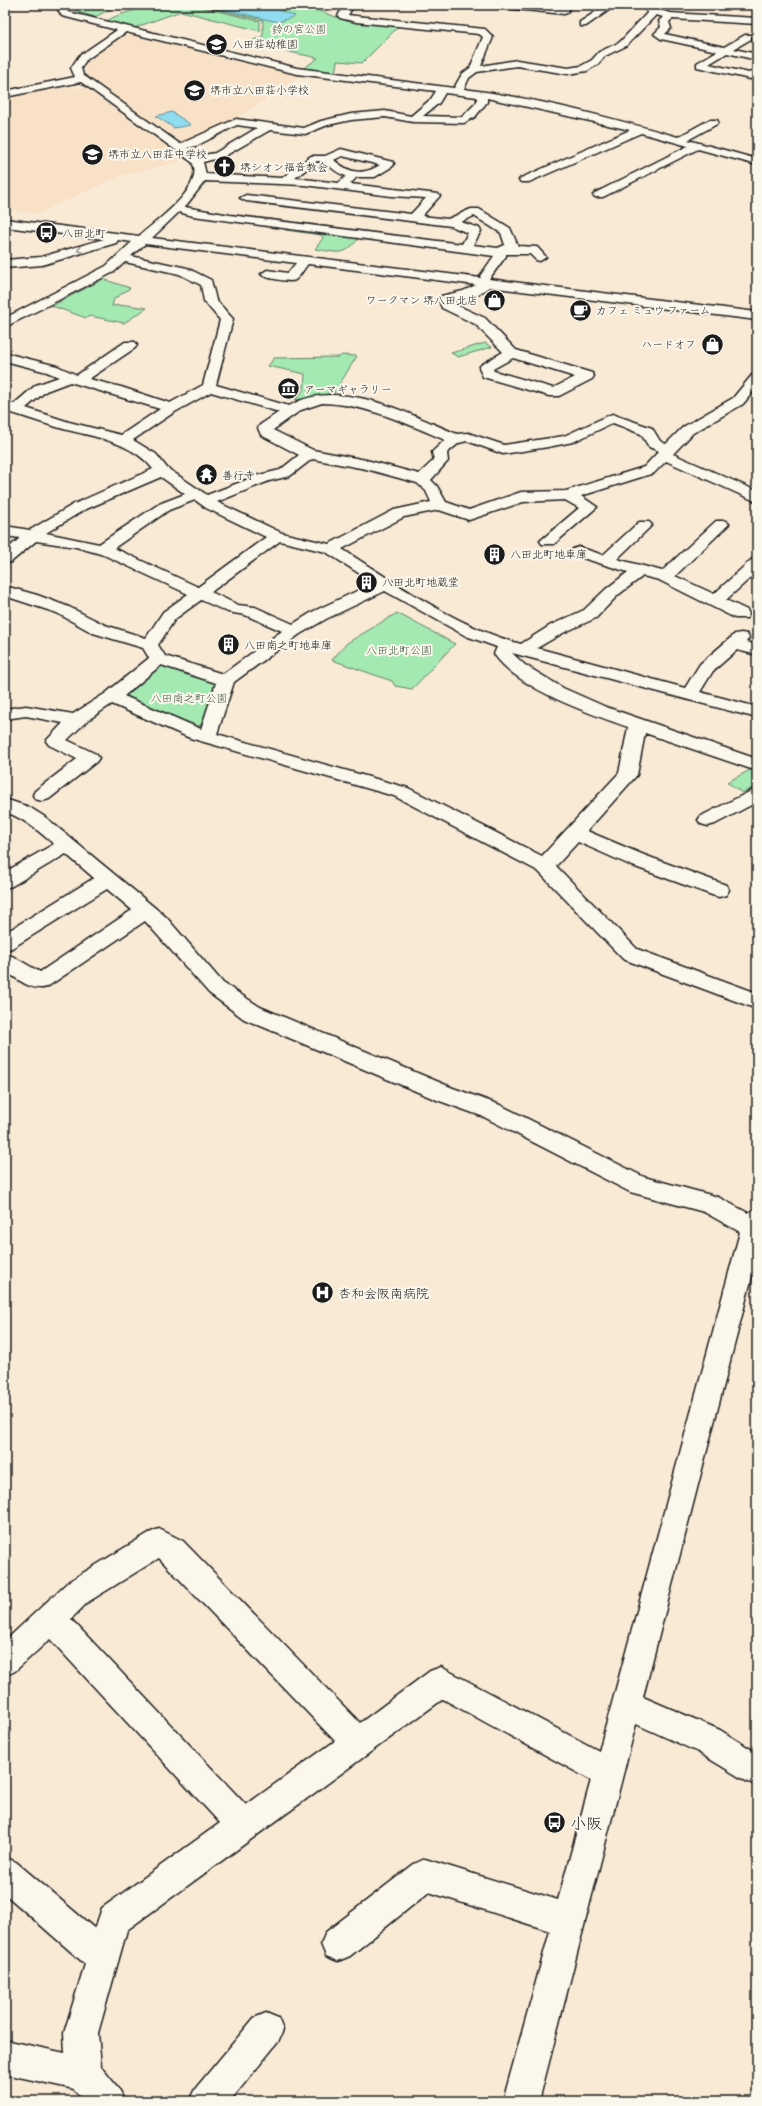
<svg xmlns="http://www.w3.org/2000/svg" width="762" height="2106" viewBox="0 0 762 2106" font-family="Dekko,'Klee One',sans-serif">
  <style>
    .built { fill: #f8e1c7 }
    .green { fill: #a4e8b2; stroke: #608267 }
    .water { fill: #8fdbef; stroke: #618f9b }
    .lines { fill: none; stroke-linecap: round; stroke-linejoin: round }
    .minor-casing { stroke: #1c1c1c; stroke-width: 3 }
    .minor { fill: #fbf7ec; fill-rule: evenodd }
    .oneway { stroke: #97948e }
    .labels { text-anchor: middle; stroke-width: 4; stroke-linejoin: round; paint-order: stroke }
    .far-park-label { font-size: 11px; fill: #455949; stroke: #fbf7ec }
    .far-poi-label { font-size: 11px; fill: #1c1c1c; stroke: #fbf7ec; text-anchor: start }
    .poi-label { font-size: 13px; fill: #1c1c1c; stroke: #fbf7ec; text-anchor: start }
    .near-poi-label { font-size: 16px; fill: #1c1c1c; stroke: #fbf7ec; text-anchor: start }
  </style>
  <rect width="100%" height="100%" fill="#f9ead6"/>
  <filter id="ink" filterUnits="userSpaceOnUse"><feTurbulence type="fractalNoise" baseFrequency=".025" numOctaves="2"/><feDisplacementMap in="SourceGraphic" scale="8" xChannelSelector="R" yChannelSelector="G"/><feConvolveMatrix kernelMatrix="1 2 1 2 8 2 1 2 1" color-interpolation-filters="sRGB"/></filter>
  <g filter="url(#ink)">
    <g class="built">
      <polygon points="124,35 135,35 303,75 235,119 189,142 182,143 85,74 84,62 90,56"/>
      <polygon points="64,87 85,88 187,160 123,175 37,214 5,209 5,98"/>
    </g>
    <g class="green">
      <polygon points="80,5 118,5 95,17 75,11 76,6"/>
      <path d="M146,5H193L260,21V31L181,11L134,28L107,21C117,14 133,11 145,7Z"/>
      <polygon points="197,5 302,5 339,18 343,17 401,24 362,63 337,61 335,74 301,70 318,58 247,43 263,36 263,20"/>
      <path d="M288,227L359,238C343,258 339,252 315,249L323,238L321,235L285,230Z"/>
      <polygon points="103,279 130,288 114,299 112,306 127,305 147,308 124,323 90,316 86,318 52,306"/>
      <polygon points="485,343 492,347 458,357 451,353"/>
      <polygon points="342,355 357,356 334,393 295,400 304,389 305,374 268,366 274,358 339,357"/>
      <polygon points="397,613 455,644 412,689 395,686 392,681 332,660 347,643"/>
      <polygon points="156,665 164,665 214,680 218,685 206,724 194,727 128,697 127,691"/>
      <polygon points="754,768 757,770 757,786 742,793 727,782"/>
    </g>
    <g class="water">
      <polygon points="204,5 264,5 295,16 278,22"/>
      <polygon points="172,112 191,125 174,128 156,116"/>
    </g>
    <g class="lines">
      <defs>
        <g id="minor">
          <path d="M55,5H63L68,12L297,68L454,88L462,74L470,68L483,37L479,34L356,22L340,18L338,16L343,7L342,5H351L353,7L348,15L356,16L485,29L493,37L481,66L517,60L568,68L581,66L592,60L599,52L620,42L648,12L639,5C650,5 659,10 670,13L757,18V24L672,19L669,22L671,28L665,34L724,47L745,35H751V39L734,49L757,54V60L727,53L709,64L749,73L757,69V76L750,79L697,67V63L717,51L661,39L654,34L661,27L659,21L663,17L656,15L626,46L605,56L598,64L587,71L568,74L517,66L477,72L469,78L464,89C536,98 608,117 678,137L709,120H717L718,122L717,124L688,140L757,159V165L698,149L603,197H595L593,195L595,193L688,146L641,133L529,182H521L519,180L521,178L630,130L487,98V102L475,117L464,123L413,122L385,117L351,120L328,125L305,134L270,130L223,157L203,162L206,174L282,178L311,156H325L341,149L393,162L394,164L393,166L375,177H357L350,184L438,194L440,196L438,198L422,216L448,219L471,209H479L510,228L518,246L537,247L546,257L540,261L536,260L530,254H506V256L489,279L757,312V320L489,287L477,295L452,301V303L485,318L516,350L592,373L594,376L592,379L559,396H549L483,377L479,368L481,365L503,352L475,324L442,308L439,299L441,296L463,291L476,285L308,264C304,268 300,277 295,280C291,283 264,278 261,274L267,270L288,273L296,263L145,244L131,256L187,268L211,280L216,300L233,319L216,385L289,406C339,376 409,414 457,434L468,433L504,445L564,436L612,414L652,428L660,441L666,444L683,427L733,398L752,375L757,374V387L743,404L693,433L673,454L757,491V502L666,461L654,473L581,496L597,507L554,544H542L540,541L579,508L565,500L523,502L469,520L439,510L404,517L342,549C397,584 457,627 521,644L551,625L584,610L606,589L628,572L573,555L571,552L573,549L579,547L603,555L639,522H649L652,525L649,528L617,559L662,571L716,521H726L729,524L726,527L675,576L714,594L751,560L757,558V572L726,600L747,610L749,614L747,618H735L659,580L643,576L618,595L596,618L563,633L537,648L685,688L700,664L735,634L741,633L747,634L749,638L746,642L757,645V655L737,650L713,671L700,692L757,707V718L512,653L525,665L563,688L606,707L757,759V771L645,733L637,775L587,831L644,855L726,885L729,890L726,895L719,897L712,895L630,865L578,842L556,866L637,949L757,993V1009L623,959L538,871L394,796L190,738L112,704L88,720L67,740L96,754L99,758L96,762L49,799L42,801L35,799L33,795L35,791L77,759L49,745L46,741L63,723L26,716L5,719V709L26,706L73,714L106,693L149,658L143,648L93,633L57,613L5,596V586L37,595L69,607L105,625L146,638L163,612L188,594L104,555L76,547L36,541L11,562L5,564V551L20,538L5,536V526L30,530L74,504L153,469C131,441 93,437 60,428C42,423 23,416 5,411V402L14,404L36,385L59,377L47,372L5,361V353L57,366L77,375L125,342H135L137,345L135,348L89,379L121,387L170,403L203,385L220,320L204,301L201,285L179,274L125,262L114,272L5,327V318L106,266L132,242L118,240L116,243L42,265L5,268V260L41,257L104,239L5,227V219L139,236C156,221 206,187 192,162L81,82L5,97V91L75,77L71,68L79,56L117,30L62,16ZM126,32L297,74L436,91L431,99L411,116L385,111L351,114L321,121L304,128L236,119L180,144L83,75L81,68L86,60ZM445,93L477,97V102L462,117L423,116L439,103ZM237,125L257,128L215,153L198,156L187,148L196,146ZM342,156L380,165C362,176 349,173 334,160ZM317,161C329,162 334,173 346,176L339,183L295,178ZM205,181L304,185L391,196L426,198L411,214L246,195L240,198L246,201L451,226L468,233L462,244L230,215L185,207ZM179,212L193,216L494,256L480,276L481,278L152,238ZM474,216L501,233L505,245L498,248L473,245L481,231L479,228L461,222ZM513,358L575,377L553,388L494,371L493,369ZM70,382L160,409L121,435L69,422L26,408L46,391ZM211,392L279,412L260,425L258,428L261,435L299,455L280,470L259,475L207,495L167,468L156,454L133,440L173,413ZM322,403C366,404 405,423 445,440L432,452L434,460L419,474L366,460L313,450L273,430L301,410ZM613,423L641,434L649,447L659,451L644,467L566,491L521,492L469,510L446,502L437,486L431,480L448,461L447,453L459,443L467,441L503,454L548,447L573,442ZM312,459L366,469L417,483L426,491L431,502L394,510L329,544L282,533L217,502L269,481L290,476ZM161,477L185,494L159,504L99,544L46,533L84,510ZM195,500L206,508L266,537L198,587L114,548L169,510ZM280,541L326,552L374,583L314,611L293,624L255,607L238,605L211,592ZM385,591L466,636L497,647L494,654C518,689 589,713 628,727L619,773L542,856L408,788L217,734L234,682L300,634L326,619ZM201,600L228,612L245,615L282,631L223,674L165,656L158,645L175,619ZM161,665L216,683L201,729L124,696Z"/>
          <polygon points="501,5 532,5 561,8 564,5 572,5 567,13 564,14 505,8"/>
          <polygon points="606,5 616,5 586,26 580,26 580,22"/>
          <polygon points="757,788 757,802 715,824 708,826 701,824 698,820 701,816"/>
          <path d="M5,799L29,807L45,817L166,917L223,983L260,1007L453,1088L500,1105L644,1177L718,1197L748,1213L757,1208V1257L643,1697L720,1730L757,1753V1785L746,1781L698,1752L636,1724L539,2101H503L550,1931L429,1892L350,1956L338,1961L326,1956L321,1944L326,1932L414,1864L425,1859L558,1900L591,1780L443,1699L127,1930L98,2033L101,2067L119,2089L125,2101H84L74,2089L5,2074V2040L65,2053L64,2033L85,1964L5,1894V1857L16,1862L95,1929L102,1908L220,1823L50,1639L15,1671L5,1676V1641L68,1582L149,1533L159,1529L183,1541L360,1723L430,1671L441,1667L599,1751L740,1232L704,1212L630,1192L484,1117L437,1100L244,1019L209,993L145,921L47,987C32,992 18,979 5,971V954L12,956L40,972L132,910L107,889L12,948L5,950V933L94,878L66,854L12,886L5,888V872L54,844C38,831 24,818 5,812ZM159,1558L335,1741L246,1805L71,1619L88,1602Z"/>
          <polygon points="266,2013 278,2018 283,2030 278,2042 230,2101 189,2101 195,2089 254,2018"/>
        </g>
      </defs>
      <use href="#minor" class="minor-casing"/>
      <use href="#minor" class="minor"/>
    </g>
    <defs><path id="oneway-chevron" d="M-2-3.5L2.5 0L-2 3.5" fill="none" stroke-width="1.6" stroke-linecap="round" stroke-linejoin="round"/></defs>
    <use class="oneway" href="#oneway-chevron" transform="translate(80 250) rotate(164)"/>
  </g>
  <defs>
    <symbol id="school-disc" viewBox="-11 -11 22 22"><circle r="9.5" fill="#1c1c1c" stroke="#fbf7ec"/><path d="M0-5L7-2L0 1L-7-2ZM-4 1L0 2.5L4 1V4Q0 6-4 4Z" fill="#fff"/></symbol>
    <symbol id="church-disc" viewBox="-11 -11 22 22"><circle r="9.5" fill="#1c1c1c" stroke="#fbf7ec"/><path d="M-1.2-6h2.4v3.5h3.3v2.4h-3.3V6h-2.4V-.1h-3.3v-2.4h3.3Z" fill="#fff"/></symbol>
    <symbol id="bus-disc" viewBox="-11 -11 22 22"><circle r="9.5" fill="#1c1c1c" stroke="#fbf7ec"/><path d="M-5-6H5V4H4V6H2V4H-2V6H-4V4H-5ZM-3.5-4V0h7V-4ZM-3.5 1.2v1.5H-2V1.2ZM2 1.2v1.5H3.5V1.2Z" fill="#fff"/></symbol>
    <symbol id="shop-disc" viewBox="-11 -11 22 22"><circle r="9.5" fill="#1c1c1c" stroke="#fbf7ec"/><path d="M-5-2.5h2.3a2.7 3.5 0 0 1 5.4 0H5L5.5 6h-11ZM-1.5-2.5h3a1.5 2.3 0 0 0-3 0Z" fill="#fff"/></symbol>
    <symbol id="cafe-disc" viewBox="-11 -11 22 22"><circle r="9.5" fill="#1c1c1c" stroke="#fbf7ec"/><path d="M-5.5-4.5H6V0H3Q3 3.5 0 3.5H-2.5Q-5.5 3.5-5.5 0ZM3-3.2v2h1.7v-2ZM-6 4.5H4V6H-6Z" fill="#fff"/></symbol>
    <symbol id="museum-disc" viewBox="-11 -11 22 22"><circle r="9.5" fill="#1c1c1c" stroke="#fbf7ec"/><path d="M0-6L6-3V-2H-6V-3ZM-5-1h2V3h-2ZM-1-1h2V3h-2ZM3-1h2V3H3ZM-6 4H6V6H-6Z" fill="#fff"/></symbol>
    <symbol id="temple-disc" viewBox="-11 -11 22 22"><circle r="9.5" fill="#1c1c1c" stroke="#fbf7ec"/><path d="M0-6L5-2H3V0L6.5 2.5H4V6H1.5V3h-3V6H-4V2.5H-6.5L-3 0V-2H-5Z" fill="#fff"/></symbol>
    <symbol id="building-disc" viewBox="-11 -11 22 22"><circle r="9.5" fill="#1c1c1c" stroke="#fbf7ec"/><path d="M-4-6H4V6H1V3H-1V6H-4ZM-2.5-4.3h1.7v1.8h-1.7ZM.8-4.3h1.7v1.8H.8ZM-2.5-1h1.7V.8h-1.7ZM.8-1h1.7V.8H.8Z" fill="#fff"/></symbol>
    <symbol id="hospital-disc" viewBox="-11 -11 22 22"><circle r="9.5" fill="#1c1c1c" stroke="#fbf7ec"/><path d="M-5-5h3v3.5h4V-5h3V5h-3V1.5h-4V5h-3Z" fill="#fff"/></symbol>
  </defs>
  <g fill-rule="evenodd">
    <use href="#school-disc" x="204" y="32" width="25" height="25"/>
    <use href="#school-disc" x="182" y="78" width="25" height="25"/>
    <use href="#school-disc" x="80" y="142" width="25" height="25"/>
    <use href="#church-disc" x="212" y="154" width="25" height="25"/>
    <use href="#bus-disc" x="34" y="220" width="25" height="25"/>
    <use href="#shop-disc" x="482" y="288" width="25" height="25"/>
    <use href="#cafe-disc" x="568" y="298" width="25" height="25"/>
    <use href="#shop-disc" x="700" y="332" width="25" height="25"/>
    <use href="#museum-disc" x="276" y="376" width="25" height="25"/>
    <use href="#temple-disc" x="194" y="462" width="25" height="25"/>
    <use href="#building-disc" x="482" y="542" width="25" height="25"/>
    <use href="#building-disc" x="354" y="570" width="25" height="25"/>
    <use href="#building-disc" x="216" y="632" width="25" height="25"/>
    <use href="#hospital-disc" x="310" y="1280" width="25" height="25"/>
    <use href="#bus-disc" x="542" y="1810" width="25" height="25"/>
  </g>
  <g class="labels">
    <g class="far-park-label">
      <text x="299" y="33">鈴の宮公園</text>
      <text x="399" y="654">八田北町公園</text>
      <text x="189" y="702">八田南之町公園</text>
    </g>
    <g class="far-poi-label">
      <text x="232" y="48">八田荘幼稚園</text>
      <text x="210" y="94">堺市立八田荘小学校</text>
      <text x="108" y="158">堺市立八田荘中学校</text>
      <text x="240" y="171">堺シオン福音教会</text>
      <text x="62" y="237">八田北町</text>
      <text x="478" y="304" text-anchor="end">ワークマン 堺八田北店</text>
      <text x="596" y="314">カフェ ミュウ ファーム</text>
      <text x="696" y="348" text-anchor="end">ハードオフ</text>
      <text x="304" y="393">アーマギャラリー</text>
      <text x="222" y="479">善行寺</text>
      <text x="510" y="558">八田北町地車庫</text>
      <text x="382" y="586">八田北町地蔵堂</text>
      <text x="244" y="649">八田南之町地車庫</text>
    </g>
    <g class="poi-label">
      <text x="338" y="1298">杏和会阪南病院</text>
    </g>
    <g class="near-poi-label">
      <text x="570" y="1829">小阪</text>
    </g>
  </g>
  <rect width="762" height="2106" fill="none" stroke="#fbf7ec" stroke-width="20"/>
  <rect x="10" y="10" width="742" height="2086" fill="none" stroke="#1c1c1c" stroke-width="1.5" filter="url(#ink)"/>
</svg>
